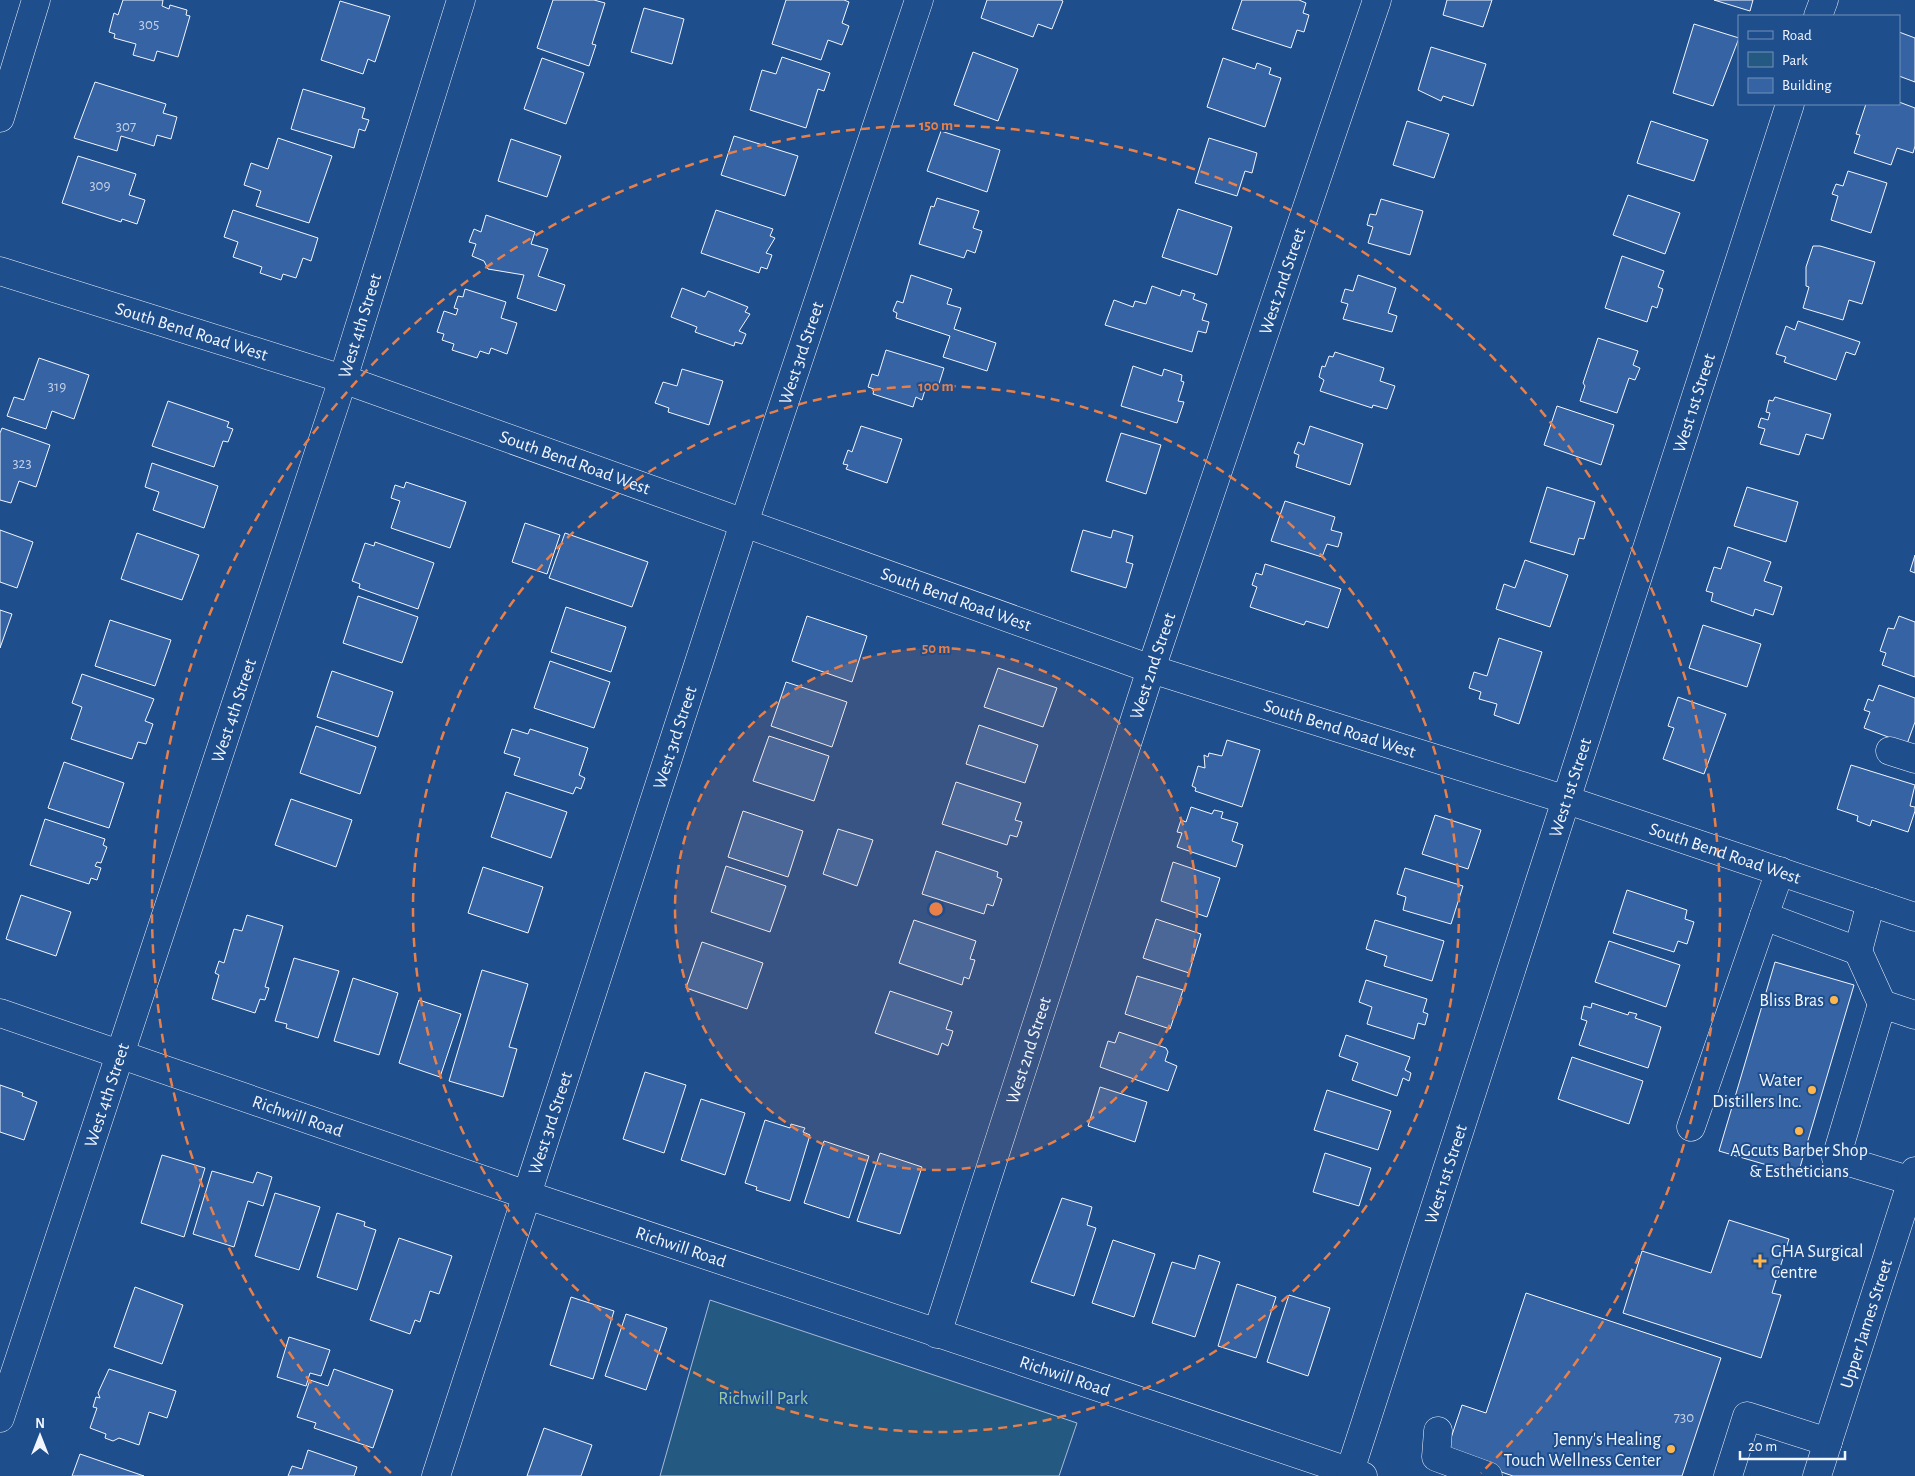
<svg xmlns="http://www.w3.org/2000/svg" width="1915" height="1476" viewBox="0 0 1915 1476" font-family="'Alegreya Sans',sans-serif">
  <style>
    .green { fill: #245a82; stroke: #a8bbd7 }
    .building { fill: #3563a3; stroke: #f2f6ff }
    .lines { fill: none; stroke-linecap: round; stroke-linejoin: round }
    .minor-casing { stroke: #f2f6ff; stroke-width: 29 }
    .major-casing { stroke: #f2f6ff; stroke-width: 29 }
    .minor { stroke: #1f4e8c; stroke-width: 28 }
    .major { stroke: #1f4e8c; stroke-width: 28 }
    .ring { fill: none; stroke: #ea8049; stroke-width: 2.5; stroke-dasharray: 9 6 }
    .poi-dot { fill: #ffb74d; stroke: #1f4e8c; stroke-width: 2 }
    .labels { text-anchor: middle; stroke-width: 4; stroke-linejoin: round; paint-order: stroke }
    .number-label { font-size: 15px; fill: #c3d1e8 }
    .street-label { font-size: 18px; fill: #f2f6ff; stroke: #1f4e8c }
    .poi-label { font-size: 18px; fill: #f2f6ff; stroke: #1f4e8c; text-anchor: end }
    .park-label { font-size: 18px; fill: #97c8a6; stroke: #1f4e8c }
    .centre { fill: #ea8049; stroke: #1f4e8c; stroke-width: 2.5 }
    .ring-label { font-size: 15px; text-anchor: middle; font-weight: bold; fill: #ea8049; stroke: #1f4e8c; stroke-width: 4; stroke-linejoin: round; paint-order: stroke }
  </style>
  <rect width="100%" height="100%" fill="#1f4e8c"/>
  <polygon class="green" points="710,1300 1077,1423 1059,1476 660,1476"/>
  <g class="building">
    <polygon points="123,0 163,0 162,6 169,9 170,5 187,10 186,15 190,16 178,57 157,51 154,61 133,55 136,44 114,38 115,34 109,32 114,13 118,15"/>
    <polygon points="553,0 594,0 605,3 592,44 596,45 589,66 537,48"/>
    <polygon points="786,0 844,0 849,2 842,23 849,26 842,45 828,40 821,60 772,44"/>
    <polygon points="987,0 1061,0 1063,1 1052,29 1038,24 1033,37 981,18"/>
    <polygon points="1242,0 1299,0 1306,3 1303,13 1309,15 1304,32 1297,30 1291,48 1232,29"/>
    <polygon points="1447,0 1492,0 1483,27 1443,15"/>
    <polygon points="1714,0 1753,0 1750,11"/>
    <polygon points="340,1 390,16 375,62 368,59 363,74 321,60"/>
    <polygon points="644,8 684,19 672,64 631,52"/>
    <polygon points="1694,24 1739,38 1713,106 1673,93"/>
    <polygon points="1899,32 1915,38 1915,82 1899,76"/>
    <polygon points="1431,47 1486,64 1473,106 1443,96 1441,101 1418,90"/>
    <polygon points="973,52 1018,69 998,121 954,105"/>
    <polygon points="782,57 830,73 824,91 818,89 806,128 750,110 762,70 776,74"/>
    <polygon points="542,58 584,73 566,124 524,109"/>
    <polygon points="1223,58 1255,69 1257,63 1271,68 1269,74 1281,78 1265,127 1207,107"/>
    <polygon points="95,82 166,104 163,113 177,117 171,139 157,135 154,146 121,136 117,151 74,138"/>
    <polygon points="303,89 365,108 362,118 369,120 365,131 359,129 354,148 291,129"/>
    <polygon points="1899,102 1915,108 1915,146 1913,153 1897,148 1891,165 1854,153 1860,135 1856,134 1866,104"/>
    <polygon points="1407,121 1449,134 1434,178 1393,165"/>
    <polygon points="1651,121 1708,140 1694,181 1637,163"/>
    <polygon points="941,131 1000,150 987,192 927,171"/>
    <polygon points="734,136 798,156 785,196 721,175"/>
    <polygon points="278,138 332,156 309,223 256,206 261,191 244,185 251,163 268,169"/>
    <polygon points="1209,138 1257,153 1252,173 1245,171 1237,196 1195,183"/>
    <polygon points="511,139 561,156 547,197 498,181"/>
    <polygon points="78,156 136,174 129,195 145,200 137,224 122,219 121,222 62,203"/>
    <polygon points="1848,171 1887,183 1871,233 1831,220 1838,196 1832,194 1836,184 1843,186"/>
    <polygon points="1628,195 1680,213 1665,254 1613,235"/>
    <polygon points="937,198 979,211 973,228 982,231 975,253 967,250 964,258 919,244 931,206 934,207"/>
    <polygon points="1381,199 1423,211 1410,255 1368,243 1373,227 1367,225 1370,214 1376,215"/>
    <polygon points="1178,209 1232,227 1217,275 1162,257"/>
    <polygon points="233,210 318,238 311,261 303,258 296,278 283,274 281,280 260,273 262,267 233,257 238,242 224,237"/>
    <polygon points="716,210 773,229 770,236 775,238 766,253 772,255 767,269 761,267 759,273 701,253"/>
    <polygon points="486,215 535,232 531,244 548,249 538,276 565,285 556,311 517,298 524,275 488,269 484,261 472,256 476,244 469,242 474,229 481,232"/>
    <polygon points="1813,246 1820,246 1875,262 1862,304 1849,300 1843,320 1803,308 1809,287 1806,286 1806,267"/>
    <polygon points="1622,256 1664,271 1658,287 1663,289 1657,308 1652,306 1647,322 1605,308"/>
    <polygon points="911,275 952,289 947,304 961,308 954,329 996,343 987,371 943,357 950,336 896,318 897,313 893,311 897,301 903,303"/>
    <polygon points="1358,275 1396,288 1388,313 1397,316 1392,332 1343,319 1348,304 1341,302 1345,289 1353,291"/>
    <polygon points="1152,286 1180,296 1182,290 1195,294 1193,299 1207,304 1202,320 1209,322 1206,333 1198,331 1192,352 1105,325 1114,300 1133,307 1135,301 1146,304"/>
    <polygon points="682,288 705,297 708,291 748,307 745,312 750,314 739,331 746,334 742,344 735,342 734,346 695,332 697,327 671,317"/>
    <polygon points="465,289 506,302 501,318 517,323 507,354 491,348 489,354 480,351 477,358 452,350 454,344 442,340 444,334 437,332 444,311 456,315 458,309 454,308 458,296 463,297"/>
    <polygon points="1798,321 1860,342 1855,355 1846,352 1836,380 1784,362 1786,357 1776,354 1786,326 1795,330"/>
    <polygon points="1598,338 1638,351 1633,365 1640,368 1635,380 1629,378 1617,413 1580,401 1585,386 1583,383"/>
    <polygon points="886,350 944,368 937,390 926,387 922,400 916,397 913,407 873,394 874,389 868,387 872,374 878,376"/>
    <polygon points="1335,352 1384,368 1380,381 1395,386 1387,409 1373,405 1372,408 1320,391 1324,380 1319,377 1322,366 1325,367 1329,356 1333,357"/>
    <polygon points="39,358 89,375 74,419 52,411 46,429 7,416 14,397 24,400"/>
    <polygon points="1133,366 1162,376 1164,369 1182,375 1181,381 1184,382 1178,401 1184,402 1177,423 1121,406"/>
    <polygon points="682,369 723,381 709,425 668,412 669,408 655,403 663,382 677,386"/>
    <polygon points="1775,397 1831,414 1823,439 1806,434 1799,455 1760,444 1765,429 1758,427 1761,418 1768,420 1770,413 1766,412 1769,400 1773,401"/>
    <polygon points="168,401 229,422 227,427 233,429 228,442 223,441 214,467 152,446"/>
    <polygon points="1557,406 1614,425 1601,465 1544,445"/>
    <polygon points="861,426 902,439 887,483 846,469 848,465 843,464 848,450 852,452"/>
    <polygon points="1310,426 1363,444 1350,485 1296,467 1299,455 1294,453 1298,442 1304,445"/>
    <polygon points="2,428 50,445 36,487 19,481 11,503 0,500 0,433"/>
    <polygon points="1121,433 1161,445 1146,494 1106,481"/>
    <polygon points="152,463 218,486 204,528 153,510 159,492 145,487"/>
    <polygon points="406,482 466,502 450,548 391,528 400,501 391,498 395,485 404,488"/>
    <polygon points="1547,487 1595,502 1584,539 1579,538 1574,555 1530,542"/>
    <polygon points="1747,487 1798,502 1786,542 1734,526"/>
    <polygon points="1285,501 1335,517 1331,530 1342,533 1338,547 1327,544 1322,557 1271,541"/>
    <polygon points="525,523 560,535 547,574 512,562"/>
    <polygon points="0,530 33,542 17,588 0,582"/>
    <polygon points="1083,530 1111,538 1113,530 1133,536 1126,562 1133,564 1126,588 1071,571"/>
    <polygon points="137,533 199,555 182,600 121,579"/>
    <polygon points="565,533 648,562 632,607 549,578"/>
    <polygon points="375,542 434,563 418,609 359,588 360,584 352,581 365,543 374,546"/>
    <polygon points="1728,547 1771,562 1764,581 1782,587 1773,615 1755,609 1753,616 1711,601 1713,593 1706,591 1714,567 1721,569"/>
    <polygon points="1915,555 1915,573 1910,571"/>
    <polygon points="1525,560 1568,575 1550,627 1496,609 1504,584 1515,588"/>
    <polygon points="1265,564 1341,589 1328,628 1306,621 1304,625 1250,607 1257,587 1252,585 1256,573 1262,575"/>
    <polygon points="358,596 418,617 402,663 343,643"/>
    <polygon points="566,607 626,627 611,672 551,652"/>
    <polygon points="0,610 12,614 0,648"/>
    <polygon points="807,616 867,636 852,682 792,661"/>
    <polygon points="1899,616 1915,622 1915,677 1882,665 1886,653 1880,651 1888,628 1894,629"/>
    <polygon points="110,620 171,640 155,686 95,666"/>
    <polygon points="1703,625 1761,644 1747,687 1689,668"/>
    <polygon points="1499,638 1542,652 1519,724 1494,715 1497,704 1479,699 1481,692 1469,688 1474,672 1487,676"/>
    <polygon points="550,661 610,682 594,728 534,708"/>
    <polygon points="998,668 1057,688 1043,727 984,707"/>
    <polygon points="332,671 393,692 378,737 317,717"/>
    <polygon points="82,674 154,699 145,721 153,724 146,744 138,742 132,759 71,739 82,707 72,703"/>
    <polygon points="786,682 847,702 832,747 771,726"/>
    <polygon points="1879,685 1915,698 1915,722 1907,744 1864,728 1870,712 1864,710 1868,699 1873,701"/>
    <polygon points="1678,697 1726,714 1704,774 1663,759 1674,728 1668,726"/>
    <polygon points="979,725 1038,745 1025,783 966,764"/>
    <polygon points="316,726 376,747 360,794 300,773"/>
    <polygon points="512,729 528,734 530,729 588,748 579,775 585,778 581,789 576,787 573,794 514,775 520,758 504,753"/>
    <polygon points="769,736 829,756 814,801 753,781"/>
    <polygon points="1227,740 1260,750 1242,807 1195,791 1196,788 1192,786 1198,766 1205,768 1204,755 1208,757 1209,753 1222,756"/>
    <polygon points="64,762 124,783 109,828 48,808"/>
    <polygon points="1851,765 1915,785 1910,806 1915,807 1915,811 1908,832 1872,820 1870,826 1857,821 1858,816 1837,809"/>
    <polygon points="956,782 1021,803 1015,820 1022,822 1017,837 1010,835 1007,845 942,824"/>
    <polygon points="506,792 567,812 551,858 491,837"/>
    <polygon points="291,799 352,820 336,867 275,845"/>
    <polygon points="1191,807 1212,814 1214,810 1223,812 1221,818 1238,823 1232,841 1243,845 1236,867 1177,847 1182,833 1177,832 1181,820 1186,822"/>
    <polygon points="743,811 803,831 788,877 728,857"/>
    <polygon points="1435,815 1481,830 1468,869 1422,854"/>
    <polygon points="45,819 105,839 103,845 107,847 101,863 97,862 95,866 101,868 97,880 91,878 89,884 30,865"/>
    <polygon points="838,829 873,840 857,886 823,874"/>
    <polygon points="936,851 998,872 997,877 1002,879 993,906 987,904 984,914 922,894"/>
    <polygon points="1173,862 1220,878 1207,917 1161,901"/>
    <polygon points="726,866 786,886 770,932 711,912"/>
    <polygon points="483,867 543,887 528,933 468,913"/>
    <polygon points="1405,868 1463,886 1451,924 1403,910 1406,897 1397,894"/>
    <polygon points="1627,890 1687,910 1685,919 1694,922 1687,944 1678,941 1674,952 1613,933"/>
    <polygon points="21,895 71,912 56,956 6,939"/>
    <polygon points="247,915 283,926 265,987 269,988 265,1000 260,999 255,1013 212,999 219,975 215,973 219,961 224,963 234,929 242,931"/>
    <polygon points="1156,919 1201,934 1189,973 1143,958"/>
    <polygon points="914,920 976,941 970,959 975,960 969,979 964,977 962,985 899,963"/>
    <polygon points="1375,920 1444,941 1432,981 1384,966 1387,956 1366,949"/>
    <polygon points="1609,941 1680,965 1666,1007 1595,982"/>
    <polygon points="702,942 763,963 747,1009 686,988"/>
    <polygon points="294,958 339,971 318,1038 286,1028 287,1024 275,1021"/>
    <polygon points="1775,962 1854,985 1798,1174 1719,1151"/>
    <polygon points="482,970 528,984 509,1047 517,1049 503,1097 449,1081"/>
    <polygon points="1137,976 1183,990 1170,1029 1125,1014"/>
    <polygon points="353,978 398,993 379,1055 334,1041"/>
    <polygon points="1366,980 1427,999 1423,1012 1428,1014 1425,1025 1418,1023 1414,1039 1367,1024 1372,1007 1359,1002"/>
    <polygon points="890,991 952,1012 946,1029 953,1031 948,1046 942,1043 938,1055 875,1033"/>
    <polygon points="419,1000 461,1014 440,1077 399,1063"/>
    <polygon points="1592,1003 1628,1015 1629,1012 1637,1014 1635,1018 1661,1027 1648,1068 1579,1045 1587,1021 1581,1019 1584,1006 1591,1008"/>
    <polygon points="1119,1032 1166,1048 1168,1052 1165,1061 1177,1066 1168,1091 1100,1067 1108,1041 1115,1043"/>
    <polygon points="1346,1035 1410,1057 1405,1070 1411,1073 1409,1081 1403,1078 1397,1096 1352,1080 1358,1063 1339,1056"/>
    <polygon points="1572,1057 1643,1081 1629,1124 1558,1099"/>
    <polygon points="645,1072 686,1085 664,1153 623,1139"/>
    <polygon points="0,1085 23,1093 22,1096 37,1102 24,1140 0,1132"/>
    <polygon points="1100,1087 1147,1102 1135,1142 1088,1126"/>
    <polygon points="1327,1090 1391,1111 1378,1150 1314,1130"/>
    <polygon points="701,1099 745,1113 725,1175 681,1160"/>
    <polygon points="765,1120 790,1128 791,1124 805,1128 803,1132 810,1135 790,1201 756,1190 757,1187 745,1183"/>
    <polygon points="824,1141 869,1156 849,1218 804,1203"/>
    <polygon points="880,1153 922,1167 900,1234 857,1221"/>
    <polygon points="1325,1153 1371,1168 1359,1206 1313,1192"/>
    <polygon points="162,1155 205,1168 184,1237 141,1223"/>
    <polygon points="212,1171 253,1183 257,1172 272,1177 263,1206 248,1201 234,1247 193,1234"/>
    <polygon points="275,1193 320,1207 299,1270 255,1256"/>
    <polygon points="1062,1198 1092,1207 1087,1225 1096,1228 1074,1296 1031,1282"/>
    <polygon points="337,1213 365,1222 364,1226 376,1230 357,1290 317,1277"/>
    <polygon points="1729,1220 1789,1239 1772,1293 1781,1295 1761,1358 1623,1313 1642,1251 1711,1273"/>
    <polygon points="399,1238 452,1256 439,1294 430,1291 420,1322 415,1320 410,1334 370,1320"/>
    <polygon points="1113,1240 1155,1254 1134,1317 1092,1303"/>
    <polygon points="1199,1255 1220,1262 1195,1337 1152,1323 1172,1262 1195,1269"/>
    <polygon points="1237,1284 1276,1297 1256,1358 1218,1346"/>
    <polygon points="135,1287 183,1305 162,1364 114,1347"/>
    <polygon points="1526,1293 1721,1358 1682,1476 1513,1476 1446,1453 1462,1405 1486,1413"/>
    <polygon points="1289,1295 1330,1308 1308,1376 1267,1362"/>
    <polygon points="571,1297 614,1311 593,1379 550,1365"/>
    <polygon points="626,1314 667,1328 646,1390 605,1376"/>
    <polygon points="289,1337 330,1350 321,1376 310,1373 306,1386 277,1377"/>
    <polygon points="109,1369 176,1391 167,1418 149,1412 139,1445 119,1438 113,1441 105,1438 106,1434 90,1428 97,1408 93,1407 96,1397 100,1398 98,1393"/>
    <polygon points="334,1369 393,1390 373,1448 314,1428 316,1423 297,1417 310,1380 328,1386"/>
    <polygon points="544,1428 592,1445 581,1476 527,1476"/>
    <polygon points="308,1450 357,1467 354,1476 288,1476 292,1466 302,1469"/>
    <polygon points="80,1454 144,1476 72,1476"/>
  </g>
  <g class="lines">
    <defs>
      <g id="minor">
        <polyline points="1818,16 1824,0"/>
        <path id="s1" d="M0,271L343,379L1151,669L1567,800L1915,917"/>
        <polyline points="1890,751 1915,759"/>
        <polyline points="1780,871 1764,916 1858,951 1871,902"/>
        <polyline points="1858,951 1882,1004"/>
        <path id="s2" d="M0,1013L527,1195L1363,1476"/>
        <polyline points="1691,1127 1764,916"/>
        <polyline points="1912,1181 1836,1158 1882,1004 1915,1015"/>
        <path id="s3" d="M937,1334L1151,669L1377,0"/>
        <path id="s4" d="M0,1418L343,379L461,0"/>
        <polyline points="1438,1431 1436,1457 1488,1476"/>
        <path id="s5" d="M1350,1471L1790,104"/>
        <path id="s6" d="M436,1476L744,523L919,0"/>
        <polyline points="1728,1476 1747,1416 1828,1442"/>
      </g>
      <g id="major">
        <polyline points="0,118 36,0"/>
        <path id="s7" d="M1817,1476L1915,1171"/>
      </g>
    </defs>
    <use href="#minor" class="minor-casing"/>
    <use href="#major" class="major-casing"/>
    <use href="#minor" class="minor"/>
    <use href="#major" class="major"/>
  </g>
  <circle cx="936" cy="909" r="261" fill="#ea8049" fill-opacity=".12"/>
  <g class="ring">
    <circle cx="936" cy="909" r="261"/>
    <circle cx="936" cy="909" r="523"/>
    <path d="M391 1473A784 784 0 1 1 1481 1473"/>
  </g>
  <g class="poi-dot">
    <circle cx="1834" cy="1000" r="5"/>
    <circle cx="1812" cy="1090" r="5"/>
    <circle cx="1799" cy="1131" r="5"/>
    <path d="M1757.5 1253.5h5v5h5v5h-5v5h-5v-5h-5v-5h5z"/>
    <circle cx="1671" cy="1449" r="5"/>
  </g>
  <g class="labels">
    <g class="number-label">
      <text x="149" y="29">305</text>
      <text x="126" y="131">307</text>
      <text x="100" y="190">309</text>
      <text x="57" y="391">319</text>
      <text x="22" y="468">323</text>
      <text x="1684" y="1422">730</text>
    </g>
    <g class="street-label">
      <text dy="6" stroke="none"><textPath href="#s3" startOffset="1108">West 2nd Street</textPath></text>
      <text dy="6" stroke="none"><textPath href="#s4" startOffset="1150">West 4th Street</textPath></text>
      <text dy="6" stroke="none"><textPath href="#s1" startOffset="201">South Bend Road West</textPath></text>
      <text dy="6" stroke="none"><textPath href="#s6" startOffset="1181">West 3rd Street</textPath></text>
      <text dy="6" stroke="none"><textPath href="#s5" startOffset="1122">West 1st Street</textPath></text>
      <text dy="6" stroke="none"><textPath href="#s1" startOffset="606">South Bend Road West</textPath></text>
      <text dy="6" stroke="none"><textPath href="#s1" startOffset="1011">South Bend Road West</textPath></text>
      <text dy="6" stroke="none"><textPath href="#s3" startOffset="702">West 2nd Street</textPath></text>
      <text dy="6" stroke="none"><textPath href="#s4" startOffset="745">West 4th Street</textPath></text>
      <text dy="6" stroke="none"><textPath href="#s1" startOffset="1416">South Bend Road West</textPath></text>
      <text dy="6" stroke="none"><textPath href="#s6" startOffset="776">West 3rd Street</textPath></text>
      <text dy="6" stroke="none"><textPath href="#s5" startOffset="718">West 1st Street</textPath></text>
      <text dy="6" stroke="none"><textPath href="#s1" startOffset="1821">South Bend Road West</textPath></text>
      <text dy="6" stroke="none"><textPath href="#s3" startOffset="298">West 2nd Street</textPath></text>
      <text dy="6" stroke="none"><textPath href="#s4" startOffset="340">West 4th Street</textPath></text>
      <text dy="6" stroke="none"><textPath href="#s2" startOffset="315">Richwill Road</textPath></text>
      <text dy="6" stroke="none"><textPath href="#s6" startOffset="371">West 3rd Street</textPath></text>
      <text dy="6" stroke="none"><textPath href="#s5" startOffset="312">West 1st Street</textPath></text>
      <text dy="6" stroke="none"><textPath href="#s2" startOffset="720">Richwill Road</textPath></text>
      <text dy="6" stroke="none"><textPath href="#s7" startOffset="160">Upper James Street</textPath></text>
      <text dy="6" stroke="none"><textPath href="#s2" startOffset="1125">Richwill Road</textPath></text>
    </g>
    <g class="poi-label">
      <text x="1824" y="1006">Bliss Bras</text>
      <text x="1802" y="1086">Water<tspan x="1802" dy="21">Distillers Inc.</tspan></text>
      <text x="1799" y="1156" text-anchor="middle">AGcuts Barber Shop<tspan x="1799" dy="21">&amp; Estheticians</tspan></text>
      <text x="1771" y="1257" text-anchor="start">GHA Surgical<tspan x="1771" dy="21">Centre</tspan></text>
      <text x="1661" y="1445">Jenny's Healing<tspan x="1661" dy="21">Touch Wellness Center</tspan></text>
    </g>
    <g class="park-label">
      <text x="763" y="1404">Richwill Park</text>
    </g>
  </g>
  <circle cx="936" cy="909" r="8" class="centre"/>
  <g class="ring-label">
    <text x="936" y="130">150 m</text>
    <text x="936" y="391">100 m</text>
    <text x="936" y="653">50 m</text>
  </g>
  <rect x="1738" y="15" width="162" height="90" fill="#1f4e8c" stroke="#7391ba"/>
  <rect x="1748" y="31" width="25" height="8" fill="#1f4e8c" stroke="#7391ba"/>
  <text x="1782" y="40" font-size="15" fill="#f2f6ff">Road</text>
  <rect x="1748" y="52" width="25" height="15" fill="#245a82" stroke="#7391ba"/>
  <text x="1782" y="65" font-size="15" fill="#f2f6ff">Park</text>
  <rect x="1748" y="78" width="25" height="15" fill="#3563a3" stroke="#7391ba"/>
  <text x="1782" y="90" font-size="15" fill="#f2f6ff">Building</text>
  <g transform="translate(40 1436)" stroke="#1f4e8c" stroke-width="4" paint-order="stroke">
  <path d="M0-4L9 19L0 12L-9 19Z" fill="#f2f6ff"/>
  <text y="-8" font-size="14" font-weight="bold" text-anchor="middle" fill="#f2f6ff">N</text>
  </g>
  <path d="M1740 1451v8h105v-8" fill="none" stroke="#f2f6ff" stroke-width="2.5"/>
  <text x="1748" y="1451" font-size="15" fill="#f2f6ff" stroke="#1f4e8c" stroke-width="4" paint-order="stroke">20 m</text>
</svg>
